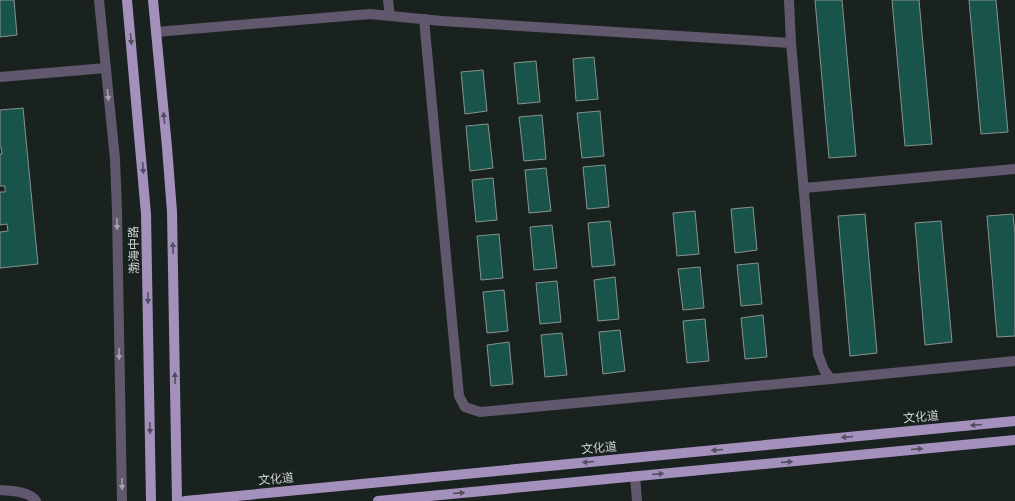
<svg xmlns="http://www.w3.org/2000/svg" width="1015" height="501" viewBox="0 0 1015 501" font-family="'Varela Round','Noto Sans SC',sans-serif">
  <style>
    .building { fill: #19544a; stroke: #889290 }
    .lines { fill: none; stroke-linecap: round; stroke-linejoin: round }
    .minor { stroke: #62586d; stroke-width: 10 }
    .major { stroke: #a490bc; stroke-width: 10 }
    .oneway { fill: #514e5e }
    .oneway2 { fill: #a3a3ab }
    .labels { text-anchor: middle; stroke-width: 4; stroke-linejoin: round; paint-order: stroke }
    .street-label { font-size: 12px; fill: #cfd5d4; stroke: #1a2220 }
  </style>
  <rect width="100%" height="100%" fill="#1a2220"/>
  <g class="building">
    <polygon points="0,0 14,0 17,35 0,37"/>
    <polygon points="815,0 842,0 856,156 829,158"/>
    <polygon points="892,0 919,0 932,144 905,146"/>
    <polygon points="969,0 996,0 1008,132 981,134"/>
    <polygon points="594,57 598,99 576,101 573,59"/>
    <polygon points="536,61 540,102 518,104 514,63"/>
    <polygon points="483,70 487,111 465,114 461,72"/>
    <polygon points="23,108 38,264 0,268 0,232 8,231 7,224 0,225 0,192 5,192 5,186 0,186 0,154 2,154 1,147 0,147 0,110"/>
    <polygon points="600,111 604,156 582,158 577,113"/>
    <polygon points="542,115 546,159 524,161 519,117"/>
    <polygon points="488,124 493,168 470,171 466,126"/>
    <polygon points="605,165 609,207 587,209 583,167"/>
    <polygon points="546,168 551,211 529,213 525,170"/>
    <polygon points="493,178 497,220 476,222 472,180"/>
    <polygon points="753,207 757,250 735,253 731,209"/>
    <polygon points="695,211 699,254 677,256 673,213"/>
    <polygon points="865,214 877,353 850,356 838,216"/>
    <polygon points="1013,214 1015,234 1015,336 997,337 987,216"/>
    <polygon points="610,221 615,265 592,267 588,223"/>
    <polygon points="941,221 952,342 925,345 915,223"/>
    <polygon points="552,225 557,268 534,270 530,227"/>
    <polygon points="499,234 503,278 481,280 477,236"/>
    <polygon points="758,263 762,304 741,306 737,265"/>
    <polygon points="700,267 704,308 683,310 678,269"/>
    <polygon points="615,277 619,319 598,321 594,280"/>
    <polygon points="557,281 561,322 540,324 536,283"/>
    <polygon points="504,290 508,331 487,333 483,292"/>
    <polygon points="763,315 767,357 745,359 741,318"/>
    <polygon points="705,319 709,361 687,363 683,321"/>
    <polygon points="620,330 625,371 603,374 599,332"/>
    <polygon points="562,333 567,375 545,377 541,335"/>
    <polygon points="509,342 513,384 491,386 487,345"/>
  </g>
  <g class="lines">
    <g class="minor">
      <polyline points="99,0 115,159 117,212 122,501"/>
      <polyline points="388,0 390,16"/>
      <polyline points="789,0 791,43 818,354 824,370 831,379 1015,361"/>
      <polyline points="424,19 459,396 465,407 480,412 831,379"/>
      <polyline points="156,32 370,14 442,21 791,43"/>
      <polyline points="0,77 106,68"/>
      <polyline points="804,188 1015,169"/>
      <polyline points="635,476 637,501"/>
      <path d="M0,490C11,491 29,491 36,501"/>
    </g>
    <g class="major">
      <polyline points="127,0 146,214 151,501"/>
      <polyline points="153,0 167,147 172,212 177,501"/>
      <polyline points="185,501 1015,421"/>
      <polyline points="378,501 1015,440"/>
    </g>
  </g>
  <defs><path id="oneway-solid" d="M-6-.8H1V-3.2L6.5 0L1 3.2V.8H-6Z"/></defs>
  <g class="oneway">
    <use href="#oneway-solid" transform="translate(131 39) rotate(85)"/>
    <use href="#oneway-solid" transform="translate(164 118) rotate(-96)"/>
    <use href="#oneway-solid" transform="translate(143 168) rotate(86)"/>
    <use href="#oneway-solid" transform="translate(173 248) rotate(-92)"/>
    <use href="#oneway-solid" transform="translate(148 298) rotate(89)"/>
    <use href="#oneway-solid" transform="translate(175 378) rotate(-91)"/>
    <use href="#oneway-solid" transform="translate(976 425) rotate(175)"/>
    <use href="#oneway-solid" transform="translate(150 428) rotate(89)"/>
    <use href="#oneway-solid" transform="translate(847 437) rotate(175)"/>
    <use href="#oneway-solid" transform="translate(917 449) rotate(-5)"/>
    <use href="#oneway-solid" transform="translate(717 450) rotate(175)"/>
    <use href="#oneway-solid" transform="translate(588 462) rotate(175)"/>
    <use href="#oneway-solid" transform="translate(787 462) rotate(-5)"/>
    <use href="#oneway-solid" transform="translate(658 474) rotate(-5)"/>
    <use href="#oneway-solid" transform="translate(459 493) rotate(-5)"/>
  </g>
  <g class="oneway2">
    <use href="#oneway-solid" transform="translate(108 95) rotate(84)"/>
    <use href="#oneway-solid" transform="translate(117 224) rotate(89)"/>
    <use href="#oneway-solid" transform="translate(119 354) rotate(89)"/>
    <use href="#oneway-solid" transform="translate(122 484) rotate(89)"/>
  </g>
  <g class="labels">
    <g class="street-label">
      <text transform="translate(134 250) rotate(-91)" y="4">渤海中路</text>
      <text transform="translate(921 417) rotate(-5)" y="4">文化道</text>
      <text transform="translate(599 448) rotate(-5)" y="4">文化道</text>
      <text transform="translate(276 479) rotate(-5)" y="4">文化道</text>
    </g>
  </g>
</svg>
